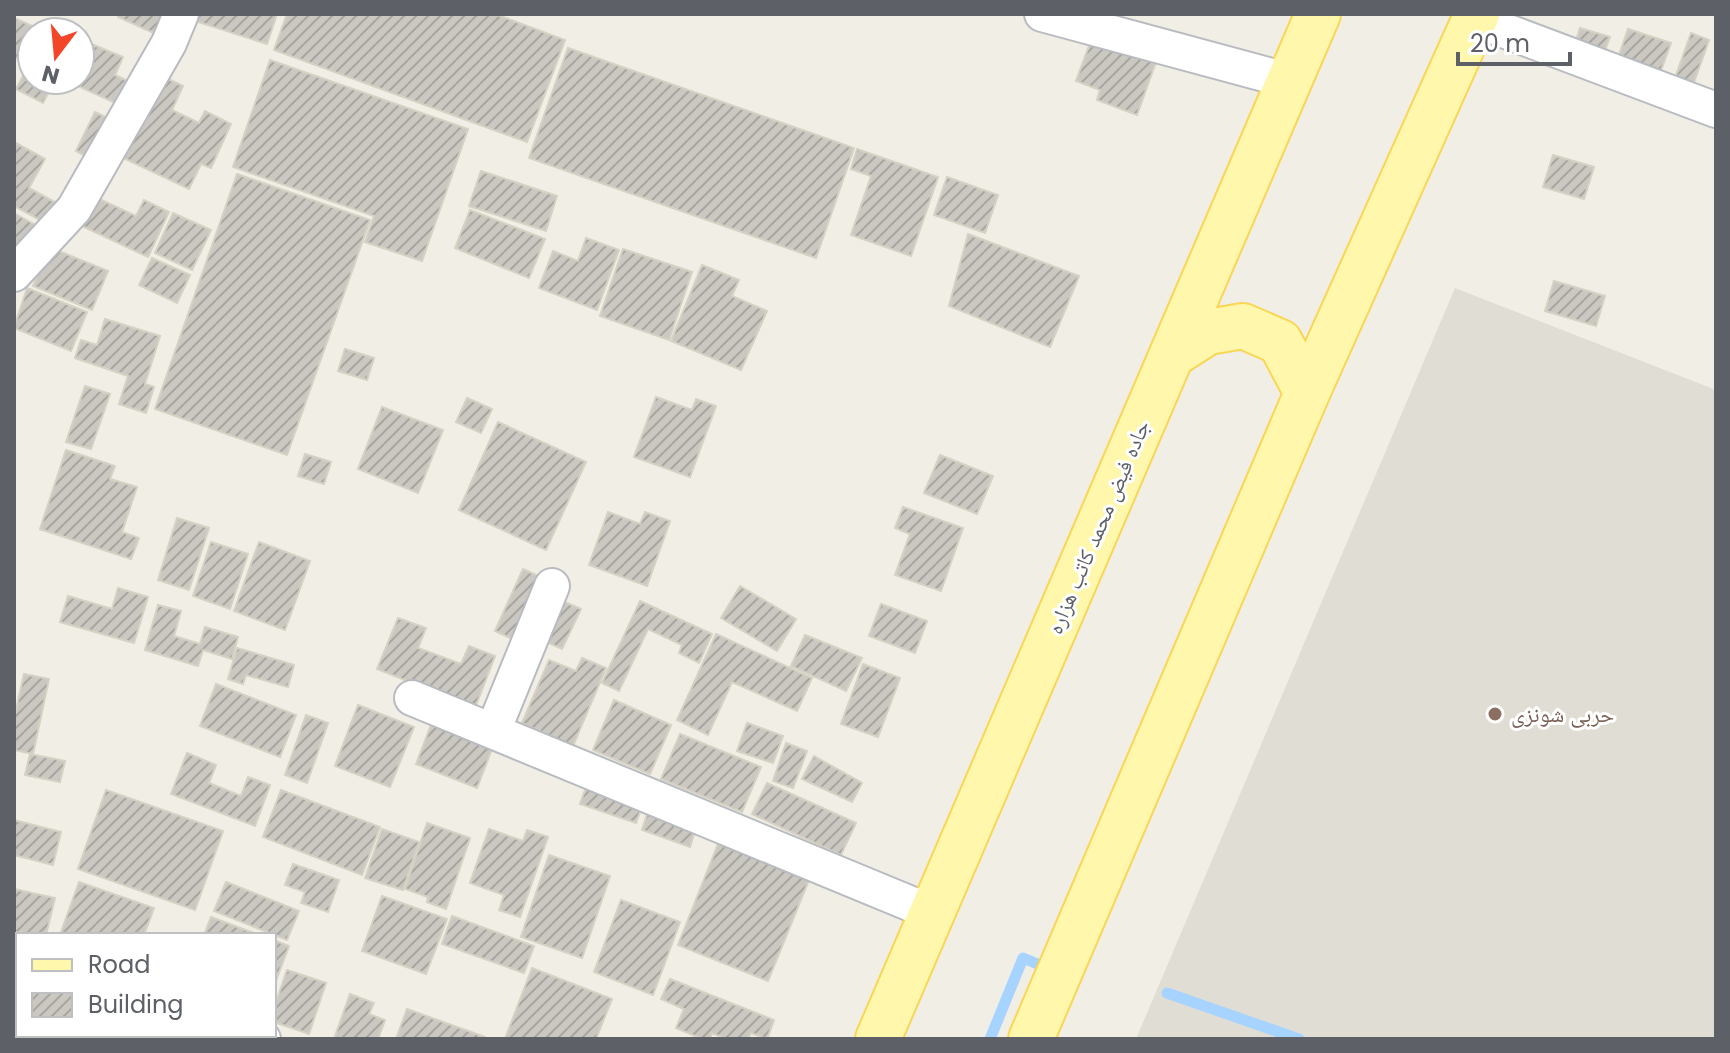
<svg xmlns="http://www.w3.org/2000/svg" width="1730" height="1053" viewBox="0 0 1730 1053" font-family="Poppins,'Noto Naskh Arabic',sans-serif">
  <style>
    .education { fill: #e0ded4 }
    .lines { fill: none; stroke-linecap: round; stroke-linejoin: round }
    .stream { stroke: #a6d3ff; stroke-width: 11 }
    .building { fill: url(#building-hatch); stroke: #d5d1c3; stroke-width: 2 }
    .minor-casing { stroke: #b8bbc0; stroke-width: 38 }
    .primary-casing { stroke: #f9d655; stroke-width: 48 }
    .minor { stroke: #fff; stroke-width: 34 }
    .primary { stroke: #fff7ab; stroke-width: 44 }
    .education-dot { fill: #8d6e63; stroke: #fff; stroke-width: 3 }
    .labels { text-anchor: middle; stroke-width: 6; stroke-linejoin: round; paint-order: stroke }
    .street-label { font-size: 22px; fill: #5d6167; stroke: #fff }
    .education-label { font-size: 22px; fill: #785e54; stroke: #fff; text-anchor: start }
  </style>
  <defs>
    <pattern id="building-hatch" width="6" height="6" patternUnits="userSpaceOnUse" patternTransform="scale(2)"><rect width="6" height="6" fill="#cbc8c2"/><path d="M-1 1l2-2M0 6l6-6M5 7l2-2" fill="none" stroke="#a8a6a1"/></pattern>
  </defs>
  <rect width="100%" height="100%" fill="#f0eee5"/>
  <polygon class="education" points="1455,288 1716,390 1716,1039 1136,1039"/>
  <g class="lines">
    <g class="stream">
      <polyline points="1167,993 1299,1039"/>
      <polyline points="990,1039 1023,958 1040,965"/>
    </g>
  </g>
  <g class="building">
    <polygon points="119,14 161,14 169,18 160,36 118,17"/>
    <polygon points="198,14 277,14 267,44 195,21"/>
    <polygon points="287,14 495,14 565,40 527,142 274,50"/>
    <polygon points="14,18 37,28 31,41 32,65 14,57"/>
    <polygon points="1580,28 1610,37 1601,62 1572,53"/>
    <polygon points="1628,29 1671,43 1658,79 1616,64"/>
    <polygon points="1691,33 1709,40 1692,88 1674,81"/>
    <polygon points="1093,35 1157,59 1137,115 1097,100 1100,90 1076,81"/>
    <polygon points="89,43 123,57 115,75 134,84 124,107 65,80 80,80 80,61"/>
    <polygon points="568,48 854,148 816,258 529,158"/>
    <polygon points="270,60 468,129 422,261 365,242 374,216 233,167"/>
    <polygon points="23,76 50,90 43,103 16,89"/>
    <polygon points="162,76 183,86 172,110 199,123 205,111 231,124 211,168 201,164 189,189 117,155"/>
    <polygon points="95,112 116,122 97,162 76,151"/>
    <polygon points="14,142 45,159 29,188 62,206 51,226 14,206"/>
    <polygon points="857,149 938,177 911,256 851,235 871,176 851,169"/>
    <polygon points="1553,155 1594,167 1584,199 1543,187"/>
    <polygon points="481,171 557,196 546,231 469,206"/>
    <polygon points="237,174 370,220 287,455 155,409"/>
    <polygon points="947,177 998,195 985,233 934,215"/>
    <polygon points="95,197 136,216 144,200 169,212 148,257 82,226"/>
    <polygon points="470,210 545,239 529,278 455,248"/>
    <polygon points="14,213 39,227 14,264"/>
    <polygon points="173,213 211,230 192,270 155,253"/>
    <polygon points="968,234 1079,276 1050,347 949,306"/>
    <polygon points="586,238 619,250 597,310 539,288 553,251 578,261"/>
    <polygon points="49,247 108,271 92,310 33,286"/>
    <polygon points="623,249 692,272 669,340 600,316"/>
    <polygon points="152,258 190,275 177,303 139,285"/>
    <polygon points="702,265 739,280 732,296 767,311 741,370 671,341"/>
    <polygon points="1554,281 1605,296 1596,326 1545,311"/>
    <polygon points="27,288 87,312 71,351 14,328"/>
    <polygon points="105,319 160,336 145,384 154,387 146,413 119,404 128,376 75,358 81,340 97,345"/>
    <polygon points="345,349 374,358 367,380 338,371"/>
    <polygon points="85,386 110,394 91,449 66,442"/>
    <polygon points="656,397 692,410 696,399 716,406 690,477 634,457"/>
    <polygon points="467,398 492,409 481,433 456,422"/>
    <polygon points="382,407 443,430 418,493 358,469"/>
    <polygon points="498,422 586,462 546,550 459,510"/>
    <polygon points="66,450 115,466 110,479 137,487 122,532 139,538 131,559 40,529"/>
    <polygon points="305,454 331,462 324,484 298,476"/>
    <polygon points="940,455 993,476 977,514 924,493"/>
    <polygon points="903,507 963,528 941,591 895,575 910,534 895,528"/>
    <polygon points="608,512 640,524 645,512 670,521 647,586 589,565"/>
    <polygon points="177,518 209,528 189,590 158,580"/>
    <polygon points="211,542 248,554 230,609 193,596"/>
    <polygon points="259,542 310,561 285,630 234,611"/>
    <polygon points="523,569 545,579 517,641 495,631"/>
    <polygon points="740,586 796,619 777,651 721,618"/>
    <polygon points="118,588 148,597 134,643 60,622 68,596 112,609"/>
    <polygon points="560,600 581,609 562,649 542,640"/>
    <polygon points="640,601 712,634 699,663 679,653 682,645 648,629 619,691 602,683"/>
    <polygon points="881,604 927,621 915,653 869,636"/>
    <polygon points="158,605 181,611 174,636 200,644 205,627 238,637 232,659 203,650 198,666 145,650"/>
    <polygon points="398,618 426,628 418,648 461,664 469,646 495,656 475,708 377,669"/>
    <polygon points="716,634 812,678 797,711 732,682 708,735 677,720"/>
    <polygon points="805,635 862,658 846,691 791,666"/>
    <polygon points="237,648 294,665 288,687 246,675 243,684 228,679"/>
    <polygon points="582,658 606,668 573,746 522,723 549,660 576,671"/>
    <polygon points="863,664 900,678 878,737 841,724"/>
    <polygon points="24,674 49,679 33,754 14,750 14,719"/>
    <polygon points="216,684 296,715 280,757 200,726"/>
    <polygon points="614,700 671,725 650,774 593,750"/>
    <polygon points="358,705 414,727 390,787 335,766"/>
    <polygon points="306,715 328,723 307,783 285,775"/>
    <polygon points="747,723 783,736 773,763 737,751"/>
    <polygon points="431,725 492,749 477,788 416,764"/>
    <polygon points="680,734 761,767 742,812 661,779"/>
    <polygon points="786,743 807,751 793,788 773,781"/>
    <polygon points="187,753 216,765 209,783 241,796 248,777 270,785 255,826 171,794"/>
    <polygon points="30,754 65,761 60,782 25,775"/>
    <polygon points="814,756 862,783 852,802 802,779"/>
    <polygon points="588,782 644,801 636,823 580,804"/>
    <polygon points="767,783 856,823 841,855 752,814"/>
    <polygon points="106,790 223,831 195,910 78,869"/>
    <polygon points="281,790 380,827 362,875 263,837"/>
    <polygon points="650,805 698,821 690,847 642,830"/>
    <polygon points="14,820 61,832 53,865 14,855"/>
    <polygon points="427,823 470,838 446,909 427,902 428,897 405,889"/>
    <polygon points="382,829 419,842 403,890 365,878"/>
    <polygon points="489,829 523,841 527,830 548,837 520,917 499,910 504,895 470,883"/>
    <polygon points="720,839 811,875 768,981 678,945"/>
    <polygon points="549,855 610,876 582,958 521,937"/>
    <polygon points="293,864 339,880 328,912 301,903 305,892 285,885"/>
    <polygon points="79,882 154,908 144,935 60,935"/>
    <polygon points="226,882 299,911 287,940 214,911"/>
    <polygon points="14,889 55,898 46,935 14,932"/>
    <polygon points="382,896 447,919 426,974 362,951"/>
    <polygon points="621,900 680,922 653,995 594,972"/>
    <polygon points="452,916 534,946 524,973 442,944"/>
    <polygon points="211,917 259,935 204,935"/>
    <polygon points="274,940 289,946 274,986"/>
    <polygon points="14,966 18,968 18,1000 14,998"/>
    <polygon points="532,968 612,999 596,1039 505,1039"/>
    <polygon points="287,970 326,983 309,1034 274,1022 274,1008"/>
    <polygon points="670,979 774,1020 767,1039 751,1033 748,1039 726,1039 712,1033 710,1039 702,1039 676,1028 684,1009 661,999"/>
    <polygon points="350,994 374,1003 369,1014 385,1020 378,1039 334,1039"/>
    <polygon points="407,1009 485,1037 485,1039 396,1039"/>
    <polygon points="85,1035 186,1035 197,1039 96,1039"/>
  </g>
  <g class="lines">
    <defs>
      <g id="minor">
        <polyline points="1042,14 1290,81"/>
        <polyline points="1474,19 1716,110"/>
        <polyline points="14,274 74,209 169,43 181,14"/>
        <polyline points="412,698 933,913"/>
        <polyline points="493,731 552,586"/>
        <polyline points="14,954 18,955"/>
        <polyline points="253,1035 263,1039"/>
      </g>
      <g id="primary">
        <polyline points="1172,355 1208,332 1243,326 1280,342 1307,393"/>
        <polyline points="878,1039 1318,14"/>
        <polyline points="1031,1039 1307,393 1477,14"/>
      </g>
    </defs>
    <use href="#minor" class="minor-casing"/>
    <use href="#primary" class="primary-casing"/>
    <use href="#minor" class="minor"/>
    <use href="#primary" class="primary"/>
  </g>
  <circle class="education-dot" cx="1495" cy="714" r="8"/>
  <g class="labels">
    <g class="street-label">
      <text transform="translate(1098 527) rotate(-67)" y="8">جاده فیض محمد کاتب هزاره</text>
    </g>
    <g class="education-label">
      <text x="1511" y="722">حربی شونزی</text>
    </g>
  </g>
  <rect width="1730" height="1053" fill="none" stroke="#5d6167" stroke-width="32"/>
  <rect x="16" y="933" width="260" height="104" fill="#ffffff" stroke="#bec0c2" stroke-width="2"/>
  <rect x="32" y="959" width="40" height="12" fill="#fff7ab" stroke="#bec0c2" stroke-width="2"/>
  <text x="88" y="973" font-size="24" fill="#5d6167">Road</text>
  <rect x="32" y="993" width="40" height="24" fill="url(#building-hatch)" stroke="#bec0c2" stroke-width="2"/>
  <text x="88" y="1013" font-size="24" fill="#5d6167">Building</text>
  <g transform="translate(56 56) rotate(196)"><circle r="38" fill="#ffffff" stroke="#bec0c2" stroke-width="2"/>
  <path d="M0-6L14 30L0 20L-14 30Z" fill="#f34528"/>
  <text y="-12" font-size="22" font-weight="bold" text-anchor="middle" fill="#5d6167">N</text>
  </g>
  <path d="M1458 52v12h112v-12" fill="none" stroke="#5d6167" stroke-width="4"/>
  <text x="1470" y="52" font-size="24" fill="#5d6167" stroke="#ffffff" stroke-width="6" paint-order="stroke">20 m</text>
</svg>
